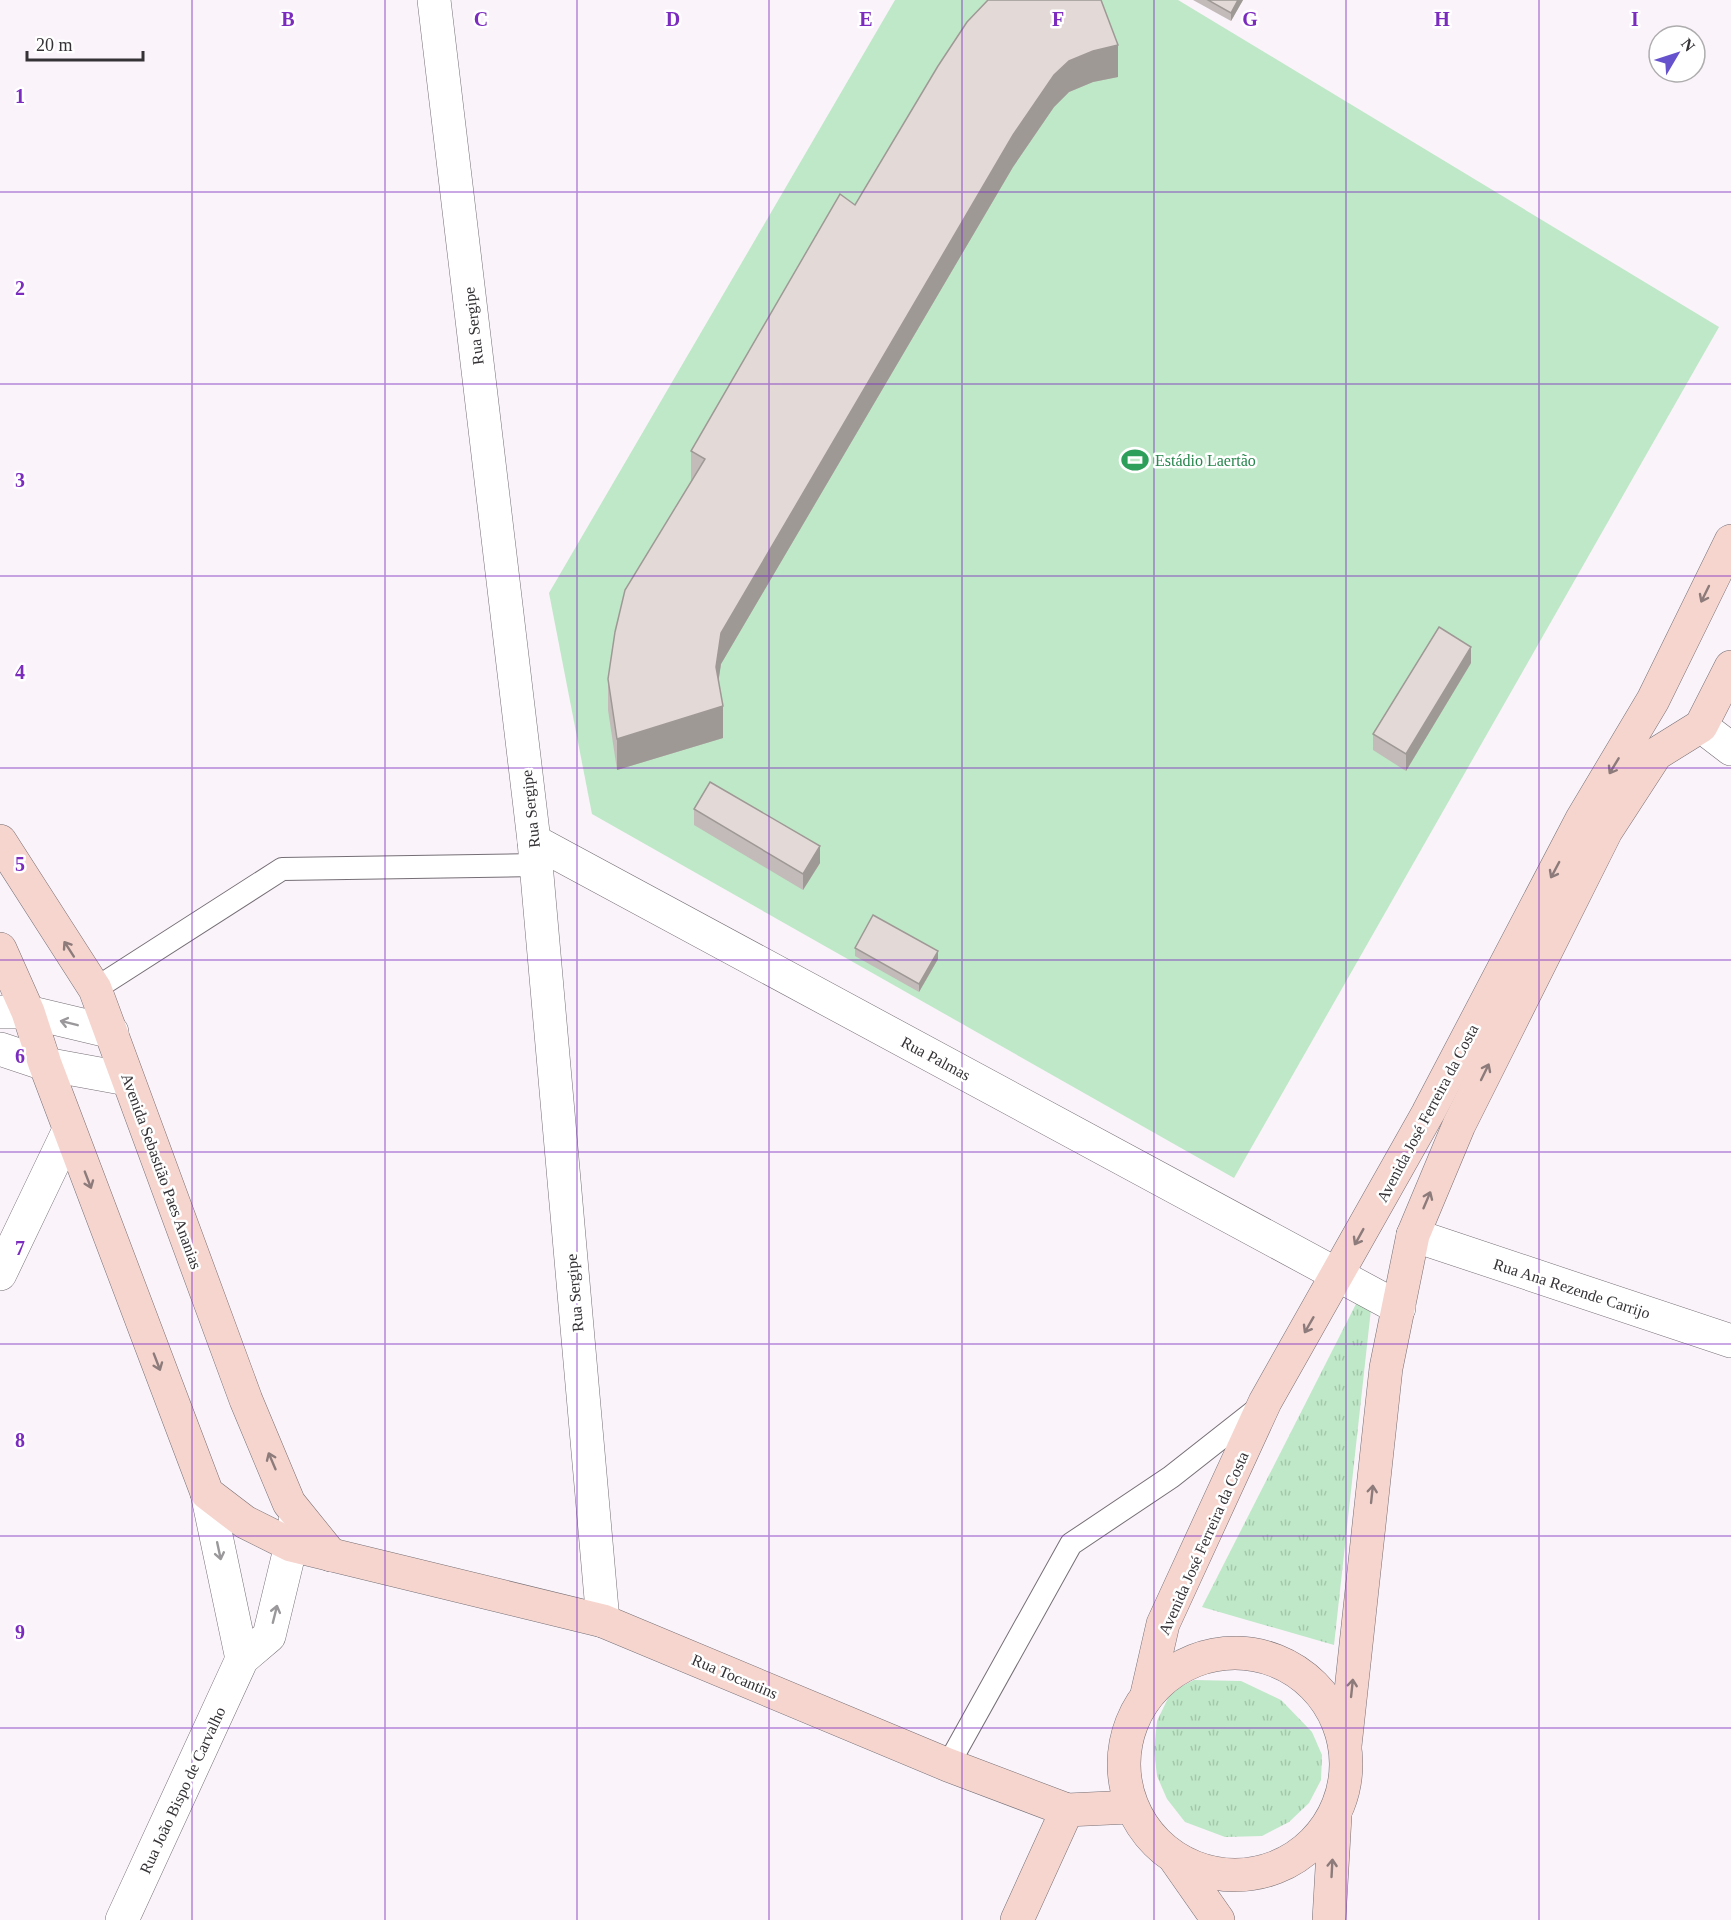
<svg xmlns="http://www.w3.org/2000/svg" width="1731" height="1920" viewBox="0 0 1731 1920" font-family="'Times New Roman',serif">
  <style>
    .grass { fill: url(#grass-tufts) }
    .pitch { fill: #bee8c7 }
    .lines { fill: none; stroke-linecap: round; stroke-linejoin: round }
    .lane-casing { stroke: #756f75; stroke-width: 24 }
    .street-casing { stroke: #756f75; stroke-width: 34 }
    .secondary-casing { stroke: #756f75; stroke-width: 34 }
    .lane { stroke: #fff; stroke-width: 22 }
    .street { stroke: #fff; stroke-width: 33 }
    .secondary { stroke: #f6d5ce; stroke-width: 33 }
    .wall { fill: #c3bbb9 }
    .shaded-wall { fill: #9f9996 }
    .building { fill: #e3dad7; stroke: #9f9996; stroke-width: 1.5 }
    .oneway { stroke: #8c7b7a }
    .oneway2 { stroke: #9a989a }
    .grid { fill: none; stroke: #7b2cbf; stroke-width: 1.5; stroke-opacity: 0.55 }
    .labels { text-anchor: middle; stroke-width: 5; stroke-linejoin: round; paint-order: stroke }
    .street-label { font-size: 16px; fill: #353235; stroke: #fff }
    .leisure-label { font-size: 16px; fill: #27864d; stroke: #fff; text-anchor: start }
    .grid-label { font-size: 20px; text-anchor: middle; font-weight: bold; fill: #7b2cbf; stroke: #fff; stroke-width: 5; stroke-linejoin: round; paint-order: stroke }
  </style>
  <defs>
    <pattern id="grass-tufts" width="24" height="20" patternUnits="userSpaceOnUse" patternTransform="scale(1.5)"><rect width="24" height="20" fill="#bee8c7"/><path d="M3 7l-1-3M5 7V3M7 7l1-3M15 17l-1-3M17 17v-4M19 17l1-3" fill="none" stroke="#a4c7ac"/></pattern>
  </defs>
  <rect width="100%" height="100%" fill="#faf3fa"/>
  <g class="grass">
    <polygon points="1359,1298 1371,1309 1334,1645 1202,1607"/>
    <polygon points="1194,1680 1241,1681 1281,1700 1312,1732 1322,1755 1321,1780 1309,1803 1289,1822 1262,1836 1225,1837 1185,1822 1167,1799 1157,1776 1154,1750 1157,1721 1171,1692"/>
  </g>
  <polygon class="pitch" points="895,0 1178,0 1719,327 1234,1178 592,814 549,593"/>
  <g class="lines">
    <defs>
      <g id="lane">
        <polyline points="95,989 282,869 536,865"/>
        <polyline points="948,1765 1071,1544 1171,1477 1260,1407"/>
      </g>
      <g id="street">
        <polyline points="434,0 534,841 603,1621"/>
        <polyline points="1701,726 1731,749"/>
        <polyline points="534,841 1399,1308"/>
        <polyline points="0,1012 28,1012 112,1032"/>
        <polyline points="0,1049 45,1064 127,1079"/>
        <polyline points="1413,1235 1731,1341"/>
        <polyline points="0,1274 69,1130"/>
        <polyline points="207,1493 242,1659"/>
        <polyline points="122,1920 242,1659 269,1636 291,1545 296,1517"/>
      </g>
      <g id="secondary">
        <polyline points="0,841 95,989 246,1400 289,1503 331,1555"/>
        <polyline points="0,949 28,1012 45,1064 207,1493 245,1522 291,1545 603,1621 948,1765 1067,1810 1131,1807"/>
        <circle cx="1235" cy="1764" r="111"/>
        <polyline points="1147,1694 1163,1624 1265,1402 1428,1113 1582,819 1653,700 1731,541"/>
        <polyline points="1345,1746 1386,1368 1413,1235 1459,1125 1606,831 1656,754 1701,726 1731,667"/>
        <polyline points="1176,1860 1218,1920"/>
        <polyline points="1017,1920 1067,1810"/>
        <polyline points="1329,1920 1335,1816"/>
      </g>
    </defs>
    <use href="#lane" class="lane-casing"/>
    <use href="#street" class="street-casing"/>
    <use href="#secondary" class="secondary-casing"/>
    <use href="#lane" class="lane"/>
    <use href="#street" class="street"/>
    <use href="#secondary" class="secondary"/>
  </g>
  <g class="wall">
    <polygon points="1193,0 1243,0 1231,21"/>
    <polygon points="938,66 1118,77 1093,82 1069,92 1054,107 1013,167 721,664 718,681 723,738 617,770 608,710 608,679 691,481 691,451 855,205"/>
    <polygon points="1471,663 1406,771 1373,750 1373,734"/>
    <polygon points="694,809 820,863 803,890 694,825"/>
    <polygon points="855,948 938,959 919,992 855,956"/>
  </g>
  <g class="shaded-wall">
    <polygon points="1238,0 1243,0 1231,21 1231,13"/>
    <polygon points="1118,45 1118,77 1093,82 1069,92 1054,107 1013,167 721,664 716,698 716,667 721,633 1013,135 1054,75 1069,61 1093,51"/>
    <polygon points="1471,647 1471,663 1406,771 1406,754"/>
    <polygon points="723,706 723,738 617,770 617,739"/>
    <polygon points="820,846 820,863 803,890 803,874"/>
    <polygon points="938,951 938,959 919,992 919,984"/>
  </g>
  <g class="building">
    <polygon points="988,0 1101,0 1118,45 1093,51 1069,61 1054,75 1013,135 721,633 716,667 723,706 617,739 608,679 615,632 625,590 705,459 691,451 840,194 855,205 938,66 967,22"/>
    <polygon points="1208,0 1238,0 1231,13"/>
    <polygon points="1439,627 1471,647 1406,754 1373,734"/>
    <polygon points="710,782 820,846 803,874 694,809"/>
    <polygon points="873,915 938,951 919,984 855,948"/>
  </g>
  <defs><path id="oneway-shaft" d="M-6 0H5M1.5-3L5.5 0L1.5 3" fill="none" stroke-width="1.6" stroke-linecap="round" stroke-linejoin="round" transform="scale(1.5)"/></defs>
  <g class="oneway">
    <use href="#oneway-shaft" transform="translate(1705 594) rotate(116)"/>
    <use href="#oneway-shaft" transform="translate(1614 766) rotate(121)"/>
    <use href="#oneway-shaft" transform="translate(1555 870) rotate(118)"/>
    <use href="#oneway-shaft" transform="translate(69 949) rotate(-123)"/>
    <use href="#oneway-shaft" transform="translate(1485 1072) rotate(-64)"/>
    <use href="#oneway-shaft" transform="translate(88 1180) rotate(69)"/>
    <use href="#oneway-shaft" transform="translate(1427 1200) rotate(-67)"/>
    <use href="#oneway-shaft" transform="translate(1359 1237) rotate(119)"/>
    <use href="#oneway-shaft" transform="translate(1309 1325) rotate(120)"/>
    <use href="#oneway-shaft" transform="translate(157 1362) rotate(69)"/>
    <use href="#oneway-shaft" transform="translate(272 1461) rotate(-113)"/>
    <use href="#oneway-shaft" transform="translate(1372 1494) rotate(-84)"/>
    <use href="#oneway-shaft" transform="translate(1352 1688) rotate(-84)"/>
    <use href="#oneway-shaft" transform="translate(1332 1868) rotate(-87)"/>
  </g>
  <g class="oneway2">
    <use href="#oneway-shaft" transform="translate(69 1023) rotate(-166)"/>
    <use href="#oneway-shaft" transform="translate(219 1551) rotate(78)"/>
    <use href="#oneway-shaft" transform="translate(275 1614) rotate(-76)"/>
  </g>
  <path class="grid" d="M192,0V1920M385,0V1920M577,0V1920M769,0V1920M962,0V1920M1154,0V1920M1346,0V1920M1539,0V1920M0,192H1731M0,384H1731M0,576H1731M0,768H1731M0,960H1731M0,1152H1731M0,1344H1731M0,1536H1731M0,1728H1731"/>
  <defs>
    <symbol id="stadium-bare" viewBox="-9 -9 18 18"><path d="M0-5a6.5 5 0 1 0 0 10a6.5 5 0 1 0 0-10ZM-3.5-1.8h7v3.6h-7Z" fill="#2e9e5b" stroke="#fff" stroke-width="2.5" paint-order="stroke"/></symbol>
  </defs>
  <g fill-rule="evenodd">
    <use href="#stadium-bare" x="1116" y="441" width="38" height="38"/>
  </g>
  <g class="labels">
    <g class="street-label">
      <text transform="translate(473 326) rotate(-97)" y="6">Rua Sergipe</text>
      <text transform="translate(530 809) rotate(-96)" y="6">Rua Sergipe</text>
      <text transform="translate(936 1058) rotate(28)" y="6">Rua Palmas</text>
      <text transform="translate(1427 1113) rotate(-62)" y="6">Avenida José Ferreira da Costa</text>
      <text transform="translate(162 1171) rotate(70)" y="6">Avenida Sebastião Paes Ananias</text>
      <text transform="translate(1572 1288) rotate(18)" y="6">Rua Ana Rezende Carrijo</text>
      <text transform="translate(574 1293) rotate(-95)" y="6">Rua Sergipe</text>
      <text transform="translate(1203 1543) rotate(-66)" y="6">Avenida José Ferreira da Costa</text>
      <text transform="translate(735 1676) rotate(23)" y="6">Rua Tocantins</text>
      <text transform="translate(182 1790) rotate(-65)" y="6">Rua João Bispo de Carvalho</text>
    </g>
    <g class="leisure-label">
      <text x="1155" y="466">Estádio Laertão</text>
    </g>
  </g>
  <g class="grid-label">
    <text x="288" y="26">B</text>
    <text x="481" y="26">C</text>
    <text x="673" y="26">D</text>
    <text x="866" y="26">E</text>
    <text x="1058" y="26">F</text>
    <text x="1250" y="26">G</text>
    <text x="1442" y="26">H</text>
    <text x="1635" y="26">I</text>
    <text x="20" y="103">1</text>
    <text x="20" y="295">2</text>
    <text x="20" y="487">3</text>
    <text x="20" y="679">4</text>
    <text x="20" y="871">5</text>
    <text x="20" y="1063">6</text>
    <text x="20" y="1255">7</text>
    <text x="20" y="1447">8</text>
    <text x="20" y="1639">9</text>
  </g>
  <g transform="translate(1677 54) rotate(51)"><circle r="28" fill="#ffffff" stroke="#aeadae" stroke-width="1.5"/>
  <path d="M0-4.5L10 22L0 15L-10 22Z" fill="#6652cc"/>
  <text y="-9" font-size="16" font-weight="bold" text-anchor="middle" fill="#353235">N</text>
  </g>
  <path d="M27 51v9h116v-9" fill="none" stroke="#353235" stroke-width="3"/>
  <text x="36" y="51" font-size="18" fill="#353235" stroke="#ffffff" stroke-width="4.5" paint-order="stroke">20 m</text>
</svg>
